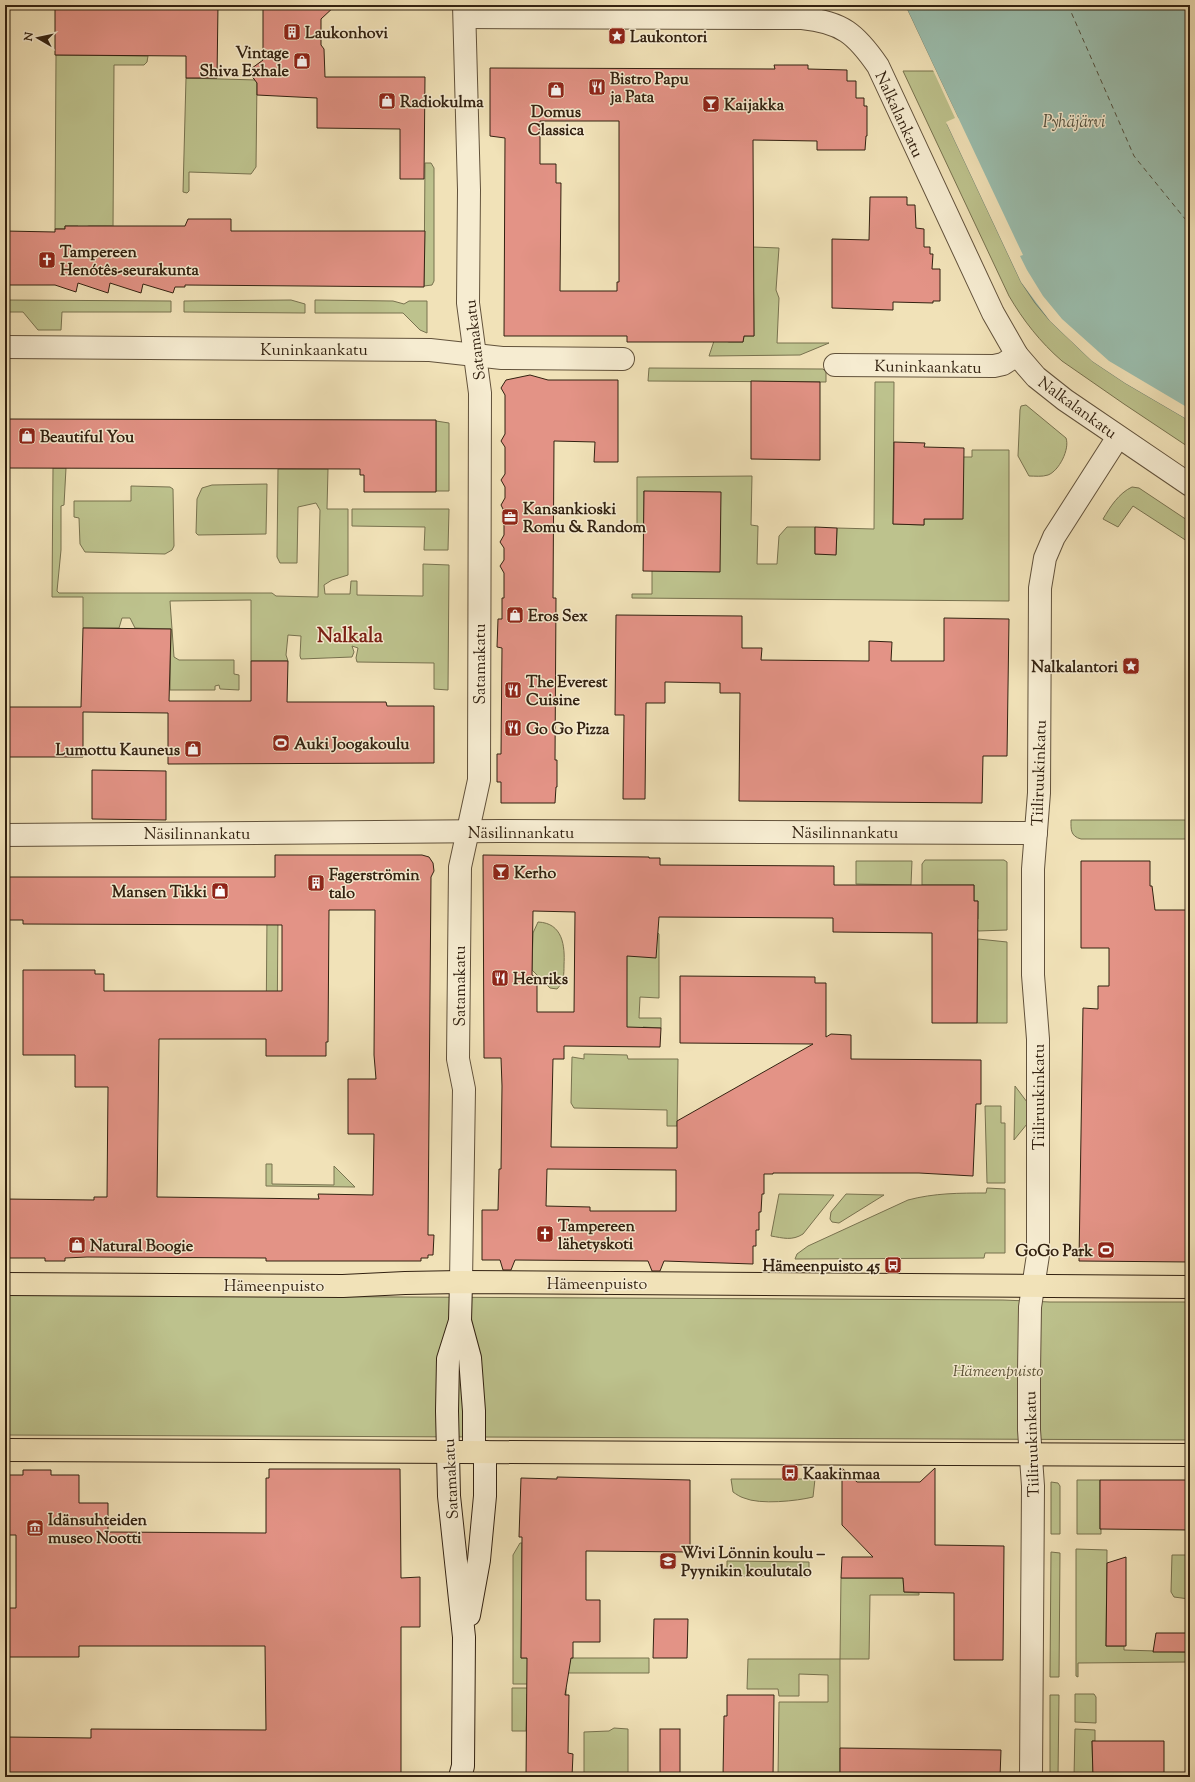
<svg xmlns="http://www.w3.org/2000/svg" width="1195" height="1782" viewBox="0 0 1195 1782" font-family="'Sorts Mill Goudy',serif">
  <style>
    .green { fill: #bdc28d; stroke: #78724f }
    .water { fill: #9bbeae; stroke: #71806f }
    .pier { fill: #f1e2b8 }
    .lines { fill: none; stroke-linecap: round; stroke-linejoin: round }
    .ferry { stroke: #525140; stroke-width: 1; stroke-dasharray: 5 4; stroke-linecap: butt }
    .building { fill: #e39386; stroke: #321; fill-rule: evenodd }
    .street-casing { stroke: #62523b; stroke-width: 24 }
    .secondary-casing { stroke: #321; stroke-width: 24 }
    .primary-casing { stroke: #321; stroke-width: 24 }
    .street { stroke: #f6ecd1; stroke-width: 22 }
    .secondary { stroke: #f6ecd1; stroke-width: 22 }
    .primary { stroke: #f1e2b8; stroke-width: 22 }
    .labels { text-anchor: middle; stroke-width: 3; stroke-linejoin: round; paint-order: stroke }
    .poi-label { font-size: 16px; font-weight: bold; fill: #321; stroke: #f6ecd1; text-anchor: start }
    .street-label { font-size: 16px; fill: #321; stroke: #f6ecd1 }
    .park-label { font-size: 16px; font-style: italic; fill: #5c5236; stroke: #f6ecd1 }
    .water-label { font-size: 17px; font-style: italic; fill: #525140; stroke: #f6ecd1 }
    .district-label { font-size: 20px; font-weight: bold; fill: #7a1f14; stroke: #f6ecd1 }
  </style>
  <rect width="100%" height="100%" fill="#f1e2b8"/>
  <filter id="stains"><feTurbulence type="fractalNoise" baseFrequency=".005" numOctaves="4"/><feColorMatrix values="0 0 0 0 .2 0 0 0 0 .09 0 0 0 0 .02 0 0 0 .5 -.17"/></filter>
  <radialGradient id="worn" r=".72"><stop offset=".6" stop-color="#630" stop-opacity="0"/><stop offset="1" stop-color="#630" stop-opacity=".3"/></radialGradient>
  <g class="green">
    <polygon points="56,55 148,56 147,62 144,65 114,65 113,229 112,226 89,226 78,229 78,226 65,226 65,229 55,229"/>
    <path d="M903,71H937L958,119L1190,409V448L1124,404L1062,361C1040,342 1023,320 1009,296Z"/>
    <polygon points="186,78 257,80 256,167 251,174 189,172 189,191 187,193 183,192"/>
    <polygon points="425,163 431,163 434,168 434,281 432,285 424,286"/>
    <polygon points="753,247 779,248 776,290 779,298 777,343 829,343 800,355 709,356 715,338 729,342 743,342 744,336 754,336"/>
    <polygon points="5,300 171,301 171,312 62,312 61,330 38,330 23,312 5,312"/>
    <polygon points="291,300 305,304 305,313 184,312 184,301"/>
    <polygon points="315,300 393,301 404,304 409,301 427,301 427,333 420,330 403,313 315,313"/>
    <polygon points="649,368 823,369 826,372 826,382 648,381"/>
    <polygon points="875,382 894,382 893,524 924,525 924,519 962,519 963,457 972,457 972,450 1009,450 1009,601 632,598 632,594 652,594 652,571 644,491 644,527 637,526 637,477 752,476 751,525 758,526 757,564 777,564 779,536 787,527 815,527 815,554 836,554 837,528 874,529"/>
    <path d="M1026,405L1066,438C1070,449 1059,471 1048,475C1042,477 1035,476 1029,476L1018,456L1020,410L1021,406Z"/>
    <polygon points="436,421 449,423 449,491 436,491"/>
    <polygon points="53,468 66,468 64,505 61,506 61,550 57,591 59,593 272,593 276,596 318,597 320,510 316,503 298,507 297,563 280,563 277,557 278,469 328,469 327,509 348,509 348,575 332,580 324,585 325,594 350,594 351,581 357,581 357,595 423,596 423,564 449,565 448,690 434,689 434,663 357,662 356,658 358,648 352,646 354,652 352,657 301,659 300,656 301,636 288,635 286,655 288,661 251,661 251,600 170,601 174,657 179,660 234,660 234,674 239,675 239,690 220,689 219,685 215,686 215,690 170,690 171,629 135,628 130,618 122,618 119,628 83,628 83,597 52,597"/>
    <polygon points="267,484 266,534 198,535 196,533 197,499 202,488 212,485"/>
    <polygon points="131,486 170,487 173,489 174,546 172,550 165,554 85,552 80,544 79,518 74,517 74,501 131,501"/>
    <path d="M1132,487L1139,488L1190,522V543L1133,506L1118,527L1103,519C1110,507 1119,493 1132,487Z"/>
    <polygon points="352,509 449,509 448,550 424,550 425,527 352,526"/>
    <path d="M1071,820H1190V839H1081C1070,836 1071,829 1071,820Z"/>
    <polygon points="925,860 1004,860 1007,862 1007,930 978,931 974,919 978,919 978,901 974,901 974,885 922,885 922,864"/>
    <polygon points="856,861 912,861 911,885 856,884"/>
    <polygon points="267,914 278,914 277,1039 266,1039"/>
    <path d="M538,922C563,923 565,946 564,965C564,974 564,982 557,989L550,988L532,970L533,933Z"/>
    <polygon points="627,925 655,930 659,934 659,998 640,997 639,1018 661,1018 661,1028 643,1027 643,1044 626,1044"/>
    <polygon points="978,939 1007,942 1007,1023 977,1023"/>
    <polygon points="584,1054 627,1055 628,1059 678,1059 677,1126 667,1126 667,1110 574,1108 571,1103 572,1057 584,1059"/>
    <polygon points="1015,1086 1027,1102 1027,1124 1014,1140"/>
    <polygon points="985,1106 1001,1106 1001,1123 1005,1123 1005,1183 987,1183"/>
    <polygon points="266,1164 272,1164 272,1184 334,1185 334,1166 355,1187 266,1186"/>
    <path d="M987,1188L1005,1189V1253H985L984,1258L795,1259L797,1254L808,1246L908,1200C934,1193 960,1193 986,1193Z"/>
    <path d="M779,1194L834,1195L803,1234C792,1241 783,1238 771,1236Z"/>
    <polygon points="846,1194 884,1195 839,1223 832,1222 830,1219 831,1212"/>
    <polygon points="5,1295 1003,1300 1050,1302 1190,1302 1190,1440 5,1435"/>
    <path d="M731,1479H815L813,1497C797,1501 760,1505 744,1498C740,1497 736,1494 733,1492Z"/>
    <polygon points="1077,1480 1100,1480 1100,1529 1101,1529 1101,1534 1077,1534"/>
    <polygon points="1051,1482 1058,1483 1060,1486 1060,1534 1051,1534"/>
    <polygon points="520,1543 522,1543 521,1658 649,1658 649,1673 567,1673 566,1684 513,1684 513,1555"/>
    <polygon points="1076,1549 1107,1550 1106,1646 1124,1646 1124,1650 1188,1652 1188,1662 1078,1663 1078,1677 1076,1676"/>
    <polygon points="1051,1552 1060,1553 1059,1677 1050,1677"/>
    <polygon points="1172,1555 1189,1555 1189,1599 1174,1597 1171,1592"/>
    <polygon points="727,1561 809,1562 809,1577 727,1576"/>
    <polygon points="841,1578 903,1578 904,1592 919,1593 919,1595 870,1595 869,1659 840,1659 840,1777 778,1777 779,1702 828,1702 828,1675 799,1674 799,1696 779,1696 778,1689 747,1689 748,1659 840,1659"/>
    <polygon points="512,1688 566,1688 566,1695 527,1694 526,1731 512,1731"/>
    <polygon points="1075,1694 1094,1694 1096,1697 1096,1723 1075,1722"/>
    <polygon points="1050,1695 1059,1695 1058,1777 1050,1777"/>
    <polygon points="614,1728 628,1729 628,1777 584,1777 584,1732 609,1731"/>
    <polygon points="1075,1729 1095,1730 1095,1741 1092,1741 1093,1777 1074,1777"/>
  </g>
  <polygon class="water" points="905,5 1190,5 1190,421 1125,383 1092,361 1050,321 1035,303 1021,282 947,124 958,118"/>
  <polygon class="pier" points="903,5 905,5 1023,255 1020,256 1027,270 1043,296 1062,319 1109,361 1190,409 1190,421 1125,383 1092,361 1050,321 1021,282 946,122 955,118"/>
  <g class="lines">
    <polyline class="ferry" points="1068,5 1134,156 1190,225"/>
  </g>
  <g class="building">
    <polygon points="55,5 218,5 217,78 186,78 186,56 55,55"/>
    <polygon points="263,5 336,5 321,19 321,45 324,49 325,77 425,77 424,179 400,179 400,129 317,128 317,98 257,95 257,83 248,71 263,60"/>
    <path d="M774,65H808V69L847,70V81H856V98H864V106H867V136H866L865,150H817V141L753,140L754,336H744L743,342H627V336H504L505,138L490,136V68L775,69ZM540,121H619V282H617V291H560L561,183H556V164H540Z"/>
    <polygon points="870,197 907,197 907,205 915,205 916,228 924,229 924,247 930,247 930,254 933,254 932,269 940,269 940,301 933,301 933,303 893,302 893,310 832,308 832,239 869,240"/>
    <polygon points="188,219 231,219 231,231 425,231 424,287 185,285 185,287 175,287 173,293 143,284 141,293 110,283 108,293 78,283 76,292 55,285 5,285 5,231 55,232 55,229 65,229 65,226 185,226"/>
    <polygon points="530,375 548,380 618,380 618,462 594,462 595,442 554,441 553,598 556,598 555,760 557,760 557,787 556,787 555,803 501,803 501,782 497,782 497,754 501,754 502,648 497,647 498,619 502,619 502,598 504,598 504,573 500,566 504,560 504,548 500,542 504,535 504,511 501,505 505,498 505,487 501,480 505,474 505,447 501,441 505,434 505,395 501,388 506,380"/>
    <polygon points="751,381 820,382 820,460 751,459"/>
    <polygon points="5,419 436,420 436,492 364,492 364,475 360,475 360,469 5,468"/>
    <polygon points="894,442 925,443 924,447 964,448 963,519 924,519 924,525 893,524"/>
    <polygon points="644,491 721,492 720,572 643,571"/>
    <polygon points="815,527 837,528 836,555 815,554"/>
    <polygon points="616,615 742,616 742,648 762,648 761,660 869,661 869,641 892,642 891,661 944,661 944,618 1009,619 1007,756 983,756 982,803 739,801 740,693 720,693 720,683 665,682 665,703 646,703 645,799 623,799 624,715 615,715"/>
    <polygon points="83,628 171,629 169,701 251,701 251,661 288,661 287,702 386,702 387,706 434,706 434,763 168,764 168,713 83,712 83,757 5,757 5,707 81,707"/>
    <polygon points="92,770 166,771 166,820 92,819"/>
    <path d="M275,855H422L429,857L433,863L434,871L431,877L428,1235H434L433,1255H428V1258H421V1261H266V1258L87,1257L65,1258V1261H45V1258H5V1199L94,1200V1197H107L108,1087H75V1055H23V970H95V974H104V991H282V925L23,924V920H5V877H275ZM329,910H375L374,1055L376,1079H348V1134H374L373,1195L318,1194L319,1199L157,1197L159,1039H266V1056H326V1042H328Z"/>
    <path d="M483,855L649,857V858H660V865L834,866V885H974V901H978L977,1023H932V933L833,932V918L659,917L656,958L627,956V1027L661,1028L660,1047L564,1046V1059H553L551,1147L677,1148V1121L813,1044L680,1043V976L815,977V983H826V1037L831,1034L851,1035V1059L981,1060V1104H976L973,1176L919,1173H773V1174H764V1194H762L761,1212H759V1230H756V1246H753V1264L664,1261L660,1271H652L648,1261L515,1260L511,1270H503L500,1260H482V1210H498L499,1169H501L502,1086L501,1058H484ZM533,911L575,912L574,1012H537V978L532,975ZM547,1169L676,1170V1211H590V1207L546,1206Z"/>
    <polygon points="1081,861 1150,861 1150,886 1152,886 1155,910 1190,910 1190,1262 1079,1261 1083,1008 1098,1009 1098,986 1109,986 1109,948 1081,948"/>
    <polygon points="842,1468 857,1482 920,1482 935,1468 935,1545 1004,1546 1003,1660 954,1660 954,1593 904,1592 903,1578 841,1578 842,1557 873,1557 842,1525"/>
    <polygon points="269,1469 400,1469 401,1578 420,1577 420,1627 401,1627 401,1777 5,1777 5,1737 91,1738 91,1729 266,1730 265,1646 79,1646 79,1657 5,1657 5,1608 16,1608 16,1535 5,1535 5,1475 23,1475 23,1470 51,1470 51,1475 79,1475 79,1503 108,1503 108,1532 266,1533 266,1478 269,1478"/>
    <polygon points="557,1477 690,1480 690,1552 586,1551 586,1600 600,1600 600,1642 573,1642 573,1658 571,1658 565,1695 569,1695 568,1753 573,1754 572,1777 526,1777 527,1658 521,1658 522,1537 519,1537 521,1478 557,1479"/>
    <polygon points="1100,1480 1190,1480 1190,1530 1100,1529"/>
    <polygon points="1126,1557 1126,1646 1106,1646 1107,1563"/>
    <polygon points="654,1619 688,1619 687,1658 653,1658"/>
    <polygon points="1156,1633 1188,1633 1188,1652 1153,1652"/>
    <polygon points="727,1695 774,1695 773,1777 723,1777 724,1716 727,1716"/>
    <rect x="660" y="1729" width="20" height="48"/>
    <polygon points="1092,1741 1164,1741 1164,1777 1093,1777"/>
    <polygon points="840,1748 1001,1750 1000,1777 840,1777"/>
  </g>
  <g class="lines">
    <defs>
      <g id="street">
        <path d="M465,17L802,18C842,22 856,34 878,66L993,313L1017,355L1036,377L1065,400L1190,485"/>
        <polyline points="5,347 430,350 502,358 623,359"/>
        <polyline points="835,365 994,366 1003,364 1017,355"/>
        <polyline points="5,835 499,831 1036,833"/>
        <polyline points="461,1282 464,1089 458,1059 460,867 479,780 480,393 468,303 469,190 464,5"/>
        <polyline points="1031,1777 1033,1486 1029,1430 1029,1371 1030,1307 1038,1255 1038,1039 1033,975 1033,869 1039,793 1040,588 1045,558 1054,537 1118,437"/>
      </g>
      <g id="secondary">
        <polyline points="460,1321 470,1358 474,1411 474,1452"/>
        <polyline points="469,1615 479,1560 485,1496 485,1452"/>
        <polyline points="460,1777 463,1766 464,1637 449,1496 447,1411 448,1359 460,1321 461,1282"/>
      </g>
      <g id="primary">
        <polyline points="5,1284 343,1286 405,1283 461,1282 1190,1287"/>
        <polyline points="5,1450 1190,1455"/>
      </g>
    </defs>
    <use href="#street" class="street-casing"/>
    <use href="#secondary" class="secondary-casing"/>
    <use href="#primary" class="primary-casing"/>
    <use href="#street" class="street"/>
    <use href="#secondary" class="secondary"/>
    <use href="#primary" class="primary"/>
  </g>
  <defs>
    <symbol id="building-square" viewBox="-11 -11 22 22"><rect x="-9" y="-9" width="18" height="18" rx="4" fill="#8f2418" stroke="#f6ecd1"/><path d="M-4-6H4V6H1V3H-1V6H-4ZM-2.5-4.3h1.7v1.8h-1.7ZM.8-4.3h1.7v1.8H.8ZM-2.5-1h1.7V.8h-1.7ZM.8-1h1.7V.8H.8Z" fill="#fff"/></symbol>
    <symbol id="sight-square" viewBox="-11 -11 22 22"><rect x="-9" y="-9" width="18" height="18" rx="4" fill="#8f2418" stroke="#f6ecd1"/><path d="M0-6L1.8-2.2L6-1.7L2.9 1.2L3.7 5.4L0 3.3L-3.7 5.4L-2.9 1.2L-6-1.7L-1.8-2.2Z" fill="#fff"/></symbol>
    <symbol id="shop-square" viewBox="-11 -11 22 22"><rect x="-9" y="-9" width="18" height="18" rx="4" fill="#8f2418" stroke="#f6ecd1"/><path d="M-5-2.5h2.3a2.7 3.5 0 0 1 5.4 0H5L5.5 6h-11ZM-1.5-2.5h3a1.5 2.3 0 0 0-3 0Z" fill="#fff"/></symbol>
    <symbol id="restaurant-square" viewBox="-11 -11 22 22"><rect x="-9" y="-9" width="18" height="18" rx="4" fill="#8f2418" stroke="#f6ecd1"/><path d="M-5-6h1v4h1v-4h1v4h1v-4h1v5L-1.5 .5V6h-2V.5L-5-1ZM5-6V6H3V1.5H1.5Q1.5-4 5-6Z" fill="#fff"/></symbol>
    <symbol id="bar-square" viewBox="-11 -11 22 22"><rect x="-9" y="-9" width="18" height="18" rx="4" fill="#8f2418" stroke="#f6ecd1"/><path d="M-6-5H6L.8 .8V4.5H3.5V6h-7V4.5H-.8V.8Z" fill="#fff"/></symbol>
    <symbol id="church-square" viewBox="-11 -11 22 22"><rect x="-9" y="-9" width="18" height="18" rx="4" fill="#8f2418" stroke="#f6ecd1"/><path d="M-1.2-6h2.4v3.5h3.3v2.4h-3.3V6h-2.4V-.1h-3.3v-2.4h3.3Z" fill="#fff"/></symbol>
    <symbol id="office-square" viewBox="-11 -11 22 22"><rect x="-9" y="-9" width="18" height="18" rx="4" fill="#8f2418" stroke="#f6ecd1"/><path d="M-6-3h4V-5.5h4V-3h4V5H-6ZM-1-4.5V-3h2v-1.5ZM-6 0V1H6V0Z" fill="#fff"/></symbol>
    <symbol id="stadium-square" viewBox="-11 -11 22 22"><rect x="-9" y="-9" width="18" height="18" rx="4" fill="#8f2418" stroke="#f6ecd1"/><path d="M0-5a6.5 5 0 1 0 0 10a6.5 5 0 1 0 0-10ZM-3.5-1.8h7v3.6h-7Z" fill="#fff"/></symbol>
    <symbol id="bus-square" viewBox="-11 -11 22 22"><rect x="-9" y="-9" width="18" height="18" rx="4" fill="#8f2418" stroke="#f6ecd1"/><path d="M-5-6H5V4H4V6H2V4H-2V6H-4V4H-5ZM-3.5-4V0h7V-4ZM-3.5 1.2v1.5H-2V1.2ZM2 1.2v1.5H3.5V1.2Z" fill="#fff"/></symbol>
    <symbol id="museum-square" viewBox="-11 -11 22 22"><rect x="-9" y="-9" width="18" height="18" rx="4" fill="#8f2418" stroke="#f6ecd1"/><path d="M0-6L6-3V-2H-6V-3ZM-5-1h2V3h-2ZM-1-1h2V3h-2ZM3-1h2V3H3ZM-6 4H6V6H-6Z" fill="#fff"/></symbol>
    <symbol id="school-square" viewBox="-11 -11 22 22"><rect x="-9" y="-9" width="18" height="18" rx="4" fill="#8f2418" stroke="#f6ecd1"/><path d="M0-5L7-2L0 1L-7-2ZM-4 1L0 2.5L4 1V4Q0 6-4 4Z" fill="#fff"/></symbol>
  </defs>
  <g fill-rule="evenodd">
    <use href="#building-square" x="282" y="22" width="20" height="20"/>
    <use href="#sight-square" x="607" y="26" width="20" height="20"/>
    <use href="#shop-square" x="292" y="51" width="20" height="20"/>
    <use href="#restaurant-square" x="587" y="77" width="20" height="20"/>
    <use href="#shop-square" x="546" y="80" width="20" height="20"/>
    <use href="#shop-square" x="377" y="91" width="20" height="20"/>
    <use href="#bar-square" x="701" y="94" width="20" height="20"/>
    <use href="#church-square" x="37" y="250" width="20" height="20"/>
    <use href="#shop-square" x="17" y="426" width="20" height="20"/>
    <use href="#office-square" x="500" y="507" width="20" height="20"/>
    <use href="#shop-square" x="505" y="605" width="20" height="20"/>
    <use href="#sight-square" x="1121" y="656" width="20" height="20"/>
    <use href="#restaurant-square" x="503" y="680" width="20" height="20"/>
    <use href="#restaurant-square" x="503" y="718" width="20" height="20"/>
    <use href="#stadium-square" x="271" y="733" width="20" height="20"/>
    <use href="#shop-square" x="183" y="739" width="20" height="20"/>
    <use href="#bar-square" x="491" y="862" width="20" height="20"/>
    <use href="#building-square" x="306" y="873" width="20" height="20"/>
    <use href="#shop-square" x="210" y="881" width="20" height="20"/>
    <use href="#restaurant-square" x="490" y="968" width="20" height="20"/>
    <use href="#church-square" x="535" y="1224" width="20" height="20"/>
    <use href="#shop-square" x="67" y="1235" width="20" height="20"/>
    <use href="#stadium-square" x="1096" y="1240" width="20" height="20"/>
    <use href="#bus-square" x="883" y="1255" width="20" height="20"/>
    <use href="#bus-square" x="780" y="1463" width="20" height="20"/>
    <use href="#museum-square" x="25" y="1518" width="20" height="20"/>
    <use href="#school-square" x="658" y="1551" width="20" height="20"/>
  </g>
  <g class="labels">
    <g class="poi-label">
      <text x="305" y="38">Laukonhovi</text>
      <text x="630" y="42">Laukontori</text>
      <text x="289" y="58" text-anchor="end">Vintage<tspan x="289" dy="18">Shiva Exhale</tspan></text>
      <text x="610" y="84">Bistro Papu<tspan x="610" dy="18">ja Pata</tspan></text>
      <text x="400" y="107">Radiokulma</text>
      <text x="724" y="110">Kaijakka</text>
      <text x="556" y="117" text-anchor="middle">Domus<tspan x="556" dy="18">Classica</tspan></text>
      <text x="60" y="257">Tampereen<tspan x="60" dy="18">Henótês-seurakunta</tspan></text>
      <text x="40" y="442">Beautiful You</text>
      <text x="523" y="514">Kansankioski<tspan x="523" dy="18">Romu &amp; Random</tspan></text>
      <text x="528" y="621">Eros Sex</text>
      <text x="1118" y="672" text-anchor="end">Nalkalantori</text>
      <text x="526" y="687">The Everest<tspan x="526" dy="18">Cuisine</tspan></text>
      <text x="526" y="734">Go Go Pizza</text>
      <text x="294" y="749">Auki Joogakoulu</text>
      <text x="180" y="755" text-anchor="end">Lumottu Kauneus</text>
      <text x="514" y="878">Kerho</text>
      <text x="329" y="880">Fagerströmin<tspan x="329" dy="18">talo</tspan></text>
      <text x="207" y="897" text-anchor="end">Mansen Tikki</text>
      <text x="513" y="984">Henriks</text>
      <text x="558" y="1231">Tampereen<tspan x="558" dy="18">lähetyskoti</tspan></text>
      <text x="90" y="1251">Natural Boogie</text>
      <text x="1093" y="1256" text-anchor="end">GoGo Park</text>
      <text x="880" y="1271" text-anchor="end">Hämeenpuisto 45</text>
      <text x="803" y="1479">Kaakinmaa</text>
      <text x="48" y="1525">Idänsuhteiden<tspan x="48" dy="18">museo Nootti</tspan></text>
      <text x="681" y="1558">Wivi Lönnin koulu –<tspan x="681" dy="18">Pyynikin koulutalo</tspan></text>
    </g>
    <g class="street-label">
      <text transform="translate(900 114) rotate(65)" y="6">Nalkalankatu</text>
      <text transform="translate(474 340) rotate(-97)" y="6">Satamakatu</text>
      <text x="314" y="355">Kuninkaankatu</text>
      <text transform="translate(928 366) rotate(1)" y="6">Kuninkaankatu</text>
      <text transform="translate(1078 407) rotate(36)" y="6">Nalkalankatu</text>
      <text transform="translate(479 664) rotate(-90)" y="6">Satamakatu</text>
      <text transform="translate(1038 773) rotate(-88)" y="6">Tiiliruukinkatu</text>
      <text x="521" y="838">Näsilinnankatu</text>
      <text x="845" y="838">Näsilinnankatu</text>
      <text x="197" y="839">Näsilinnankatu</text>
      <text transform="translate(459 986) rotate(-90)" y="6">Satamakatu</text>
      <text transform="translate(1038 1097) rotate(-90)" y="6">Tiiliruukinkatu</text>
      <text x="597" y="1289">Hämeenpuisto</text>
      <text x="274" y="1291">Hämeenpuisto</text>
      <text transform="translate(1031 1444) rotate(-92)" y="6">Tiiliruukinkatu</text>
      <text transform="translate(450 1479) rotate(-93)" y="6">Satamakatu</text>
    </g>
    <g class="park-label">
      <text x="998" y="1376">Hämeenpuisto</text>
    </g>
    <g class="water-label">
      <text x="1074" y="127">Pyhäjärvi</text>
    </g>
    <g class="district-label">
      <text x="350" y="642">Nalkala</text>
    </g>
  </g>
  <rect width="1195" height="1782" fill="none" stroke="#f1e2b8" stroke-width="20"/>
  <rect x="6" y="6" width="1183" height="1770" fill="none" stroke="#321" stroke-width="2"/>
  <rect x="10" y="10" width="1175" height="1762" fill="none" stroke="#321"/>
  <g transform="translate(38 38) rotate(279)" stroke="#f6ecd1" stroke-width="3" paint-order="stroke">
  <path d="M0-3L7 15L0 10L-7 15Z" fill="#332211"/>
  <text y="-6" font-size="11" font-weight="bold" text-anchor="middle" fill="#332211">N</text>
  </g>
  <rect width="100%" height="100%" filter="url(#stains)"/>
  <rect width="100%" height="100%" fill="url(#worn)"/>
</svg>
